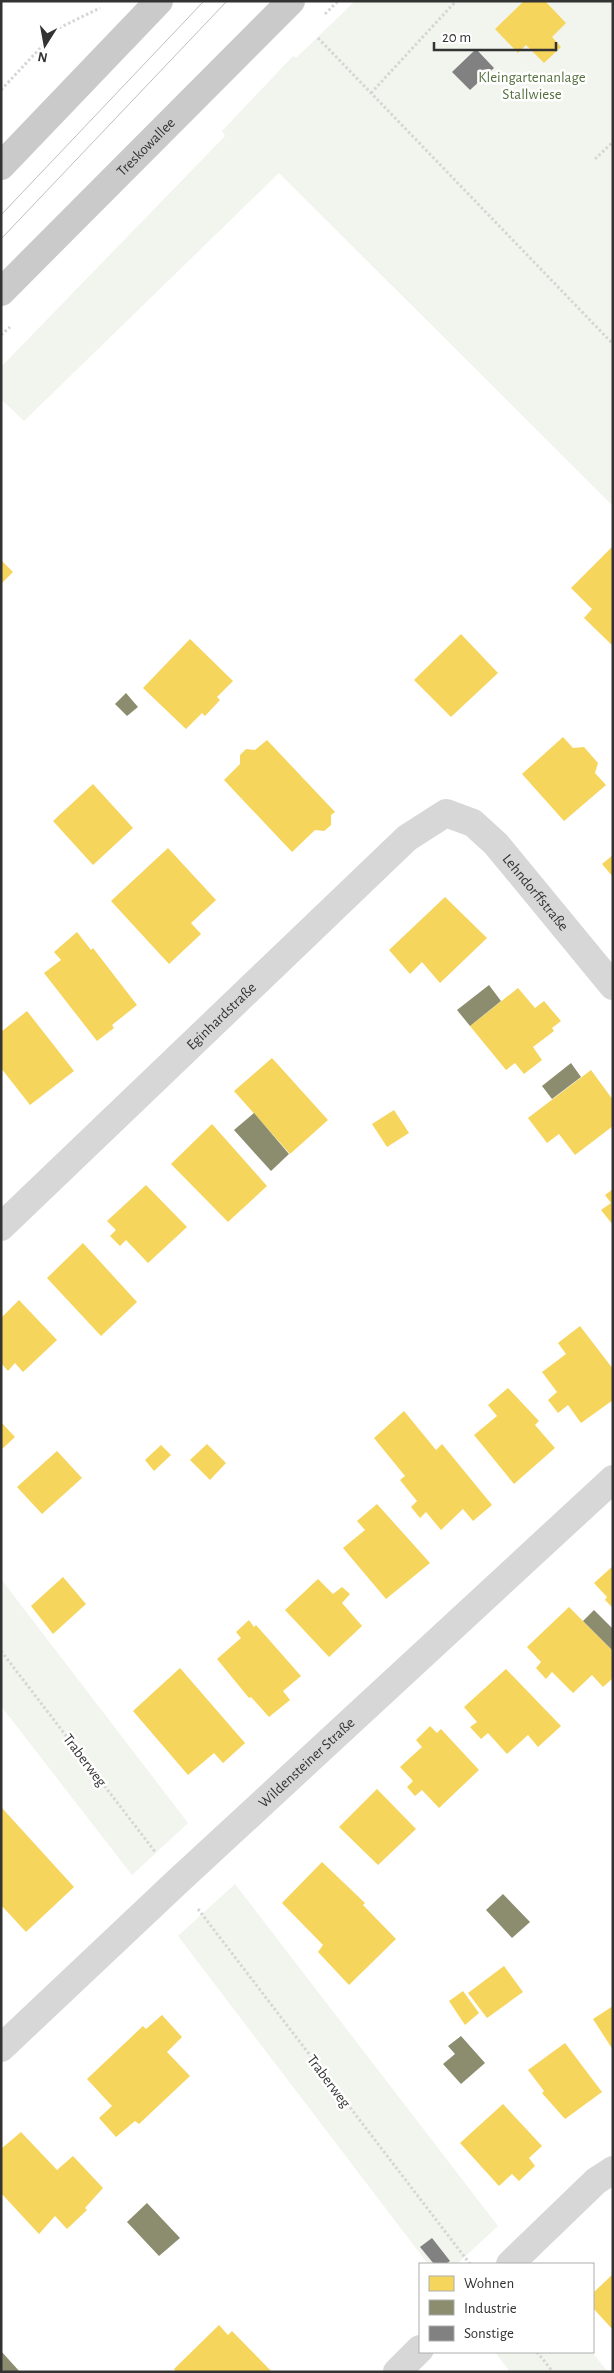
<svg xmlns="http://www.w3.org/2000/svg" width="614" height="2373" viewBox="0 0 614 2373" font-family="'Alegreya Sans',sans-serif">
  <style>
    .green { fill: #f1f5ed }
    .homes { fill: #f6d55c }
    .industry { fill: #8c8c6e }
    .building { fill: #818181 }
    .lines { fill: none; stroke-linecap: round; stroke-linejoin: round }
    .path { stroke: #d6d6d6; stroke-width: 3; stroke-dasharray: 2.5 2.5; stroke-linecap: butt }
    .minor { stroke: #d7d7d7; stroke-width: 28 }
    .major { stroke: #cacaca; stroke-width: 28 }
    .tram { stroke: #bebebe; stroke-width: 1 }
    .labels { text-anchor: middle; stroke-width: 5; stroke-linejoin: round; paint-order: stroke }
    .park-label { font-size: 15px; fill: #56703f; stroke: #fff }
    .street-label { font-size: 15px; fill: #333; stroke: #fff }
  </style>
  <rect width="100%" height="100%" fill="#fff"/>
  <g class="green">
    <polygon points="355,1 613,1 613,506 279,173 24,421 1,399 1,367 225,136 222,131 293,56 296,58"/>
    <polygon points="1,1579 188,1823 132,1875 1,1706"/>
    <polygon points="235,1884 498,2226 457,2264 428,2264 178,1936"/>
    <polygon points="495,2352 592,2352 608,2372 510,2372"/>
  </g>
  <g class="homes">
    <polygon points="524,1 545,1 566,23 552,37 561,47 544,63 526,45 518,53 495,29"/>
    <polygon points="613,546 613,646 584,618 592,609 571,588"/>
    <polygon points="1,560 13,572 1,584"/>
    <polygon points="461,634 498,673 451,717 414,680"/>
    <polygon points="190,639 233,681 217,697 220,700 205,716 202,713 186,729 143,688"/>
    <polygon points="563,737 573,748 584,747 598,763 595,773 606,785 564,821 522,774"/>
    <polygon points="267,740 335,812 331,815 331,825 324,831 315,830 292,852 224,780 240,764 240,755 246,749 255,750"/>
    <polygon points="93,784 133,828 93,865 53,821"/>
    <polygon points="168,848 216,900 191,923 201,934 169,964 111,901"/>
    <polygon points="613,855 613,877 602,864"/>
    <polygon points="445,897 487,938 440,983 422,962 410,974 389,950"/>
    <polygon points="77,932 91,950 93,948 137,1005 112,1025 114,1028 97,1041 44,973 61,960 54,952"/>
    <polygon points="518,988 535,1008 544,1001 561,1021 552,1028 554,1031 533,1047 542,1060 524,1074 515,1063 506,1070 470,1026"/>
    <polygon points="27,1011 74,1071 30,1105 1,1068 1,1032"/>
    <polygon points="272,1058 328,1120 290,1154 234,1091"/>
    <polygon points="591,1070 613,1100 613,1126 575,1155 559,1134 547,1143 528,1118"/>
    <polygon points="394,1110 409,1133 387,1147 372,1124"/>
    <polygon points="212,1124 267,1186 228,1222 171,1164"/>
    <polygon points="146,1185 187,1227 148,1263 126,1240 120,1246 110,1236 116,1230 107,1221"/>
    <polygon points="613,1189 613,1225 601,1210 611,1203 605,1195"/>
    <polygon points="83,1243 137,1302 101,1336 47,1278"/>
    <polygon points="19,1300 57,1340 23,1372 15,1363 8,1371 1,1363 1,1318"/>
    <polygon points="580,1326 613,1369 613,1400 581,1423 568,1405 558,1413 548,1400 557,1392 542,1372 566,1354 558,1343"/>
    <polygon points="508,1388 539,1421 535,1425 555,1448 514,1484 474,1435 497,1416 488,1405"/>
    <polygon points="404,1411 436,1450 442,1444 492,1505 473,1521 463,1509 441,1530 426,1512 420,1518 411,1507 417,1501 400,1480 405,1476 374,1438"/>
    <polygon points="1,1422 15,1437 1,1450"/>
    <polygon points="207,1444 226,1463 210,1480 190,1460"/>
    <polygon points="161,1445 171,1455 154,1471 145,1460"/>
    <polygon points="57,1451 82,1478 42,1514 17,1487"/>
    <polygon points="377,1504 430,1563 386,1599 343,1548 365,1530 357,1521"/>
    <polygon points="613,1566 613,1608 605,1600 607,1597 594,1583"/>
    <polygon points="63,1577 86,1604 53,1634 31,1606"/>
    <polygon points="318,1579 333,1594 342,1587 350,1594 342,1603 362,1626 329,1657 285,1610"/>
    <polygon points="569,1607 613,1651 613,1678 603,1687 592,1675 573,1693 552,1672 546,1679 536,1668 541,1662 527,1647"/>
    <polygon points="249,1620 254,1627 256,1625 301,1676 283,1691 290,1700 269,1717 251,1697 249,1698 217,1659 241,1638 236,1632"/>
    <polygon points="180,1668 245,1743 223,1763 214,1753 188,1775 133,1711"/>
    <polygon points="506,1669 561,1726 538,1747 528,1735 507,1754 488,1733 481,1739 470,1727 477,1722 464,1707"/>
    <polygon points="430,1726 437,1733 441,1729 479,1770 439,1808 422,1790 415,1796 407,1787 413,1781 400,1767 422,1747 416,1740"/>
    <polygon points="377,1789 416,1829 378,1865 339,1827"/>
    <polygon points="2,1808 74,1887 26,1932 1,1905"/>
    <polygon points="322,1862 365,1903 363,1905 396,1939 349,1985 318,1952 323,1945 282,1903"/>
    <polygon points="504,1966 523,1992 487,2018 468,1993"/>
    <polygon points="463,1991 479,2013 465,2025 449,2001"/>
    <polygon points="613,2006 613,2050 593,2019"/>
    <polygon points="162,2015 182,2037 167,2052 190,2076 139,2124 135,2121 116,2137 99,2118 112,2106 87,2079 143,2026 146,2029"/>
    <polygon points="565,2043 602,2092 565,2119 542,2093 544,2091 528,2070"/>
    <polygon points="503,2104 542,2146 529,2158 535,2166 519,2181 512,2174 499,2186 460,2143"/>
    <polygon points="21,2132 57,2170 73,2156 103,2188 85,2208 87,2210 67,2229 55,2216 39,2234 1,2193 1,2149"/>
    <polygon points="613,2274 613,2330 593,2308 593,2293"/>
    <polygon points="219,2325 228,2335 232,2331 272,2372 176,2372 174,2369"/>
  </g>
  <g class="industry">
    <polygon points="126,693 138,707 127,716 115,704"/>
    <polygon points="489,985 501,1001 470,1026 457,1010"/>
    <polygon points="571,1063 581,1077 552,1099 542,1086"/>
    <polygon points="254,1113 289,1154 271,1171 234,1130"/>
    <polygon points="594,1610 613,1629 613,1651 583,1621"/>
    <polygon points="503,1894 530,1922 512,1938 486,1910"/>
    <polygon points="461,2036 485,2063 461,2084 443,2064 455,2054 448,2046"/>
    <polygon points="147,2203 180,2238 159,2256 127,2222"/>
    <polygon points="1,2351 20,2372 1,2372"/>
  </g>
  <g class="building">
    <polygon points="476,49 494,68 470,90 452,72"/>
    <polygon points="432,2238 450,2261 446,2264 434,2264 420,2247"/>
  </g>
  <g class="lines">
    <g class="path">
      <polyline points="325,14 338,1"/>
      <polyline points="318,38 613,344"/>
      <polyline points="1,90 59,28 100,8"/>
      <polyline points="371,93 456,1"/>
      <polyline points="595,159 613,142"/>
      <polyline points="1,335 10,327"/>
      <polyline points="1,1651 156,1853"/>
      <polyline points="198,1909 470,2264"/>
      <polyline points="537,2352 553,2372"/>
    </g>
    <g class="minor">
      <path id="s1" d="M1,1227L407,838L446,813L473,823L496,844L613,986"/>
      <path id="s2" d="M1,2048L177,1882L613,1479"/>
      <polyline points="510,2264 596,2181 613,2170"/>
      <polyline points="397,2372 420,2349"/>
    </g>
    <g class="major">
      <polyline points="1,166 159,1"/>
      <path id="s3" d="M1,292L291,1"/>
    </g>
    <g class="tram">
      <polyline points="1,215 204,1"/>
      <polyline points="1,239 227,1"/>
    </g>
  </g>
  <g class="labels">
    <g class="park-label">
      <text x="532" y="82">Kleingartenanlage<tspan x="532" dy="17">Stallwiese</tspan></text>
    </g>
    <g class="street-label">
      <text dy="5" stroke="none"><textPath href="#s3" startOffset="205">Treskowallee</textPath></text>
      <text dy="5" stroke="none"><textPath href="#s1" startOffset="731">Lehndorffstraße</textPath></text>
      <text dy="5" stroke="none"><textPath href="#s1" startOffset="305">Eginhardstraße</textPath></text>
      <text transform="translate(85 1760) rotate(53)" y="5">Traberweg</text>
      <text dy="5" stroke="none"><textPath href="#s2" startOffset="418">Wildensteiner Straße</textPath></text>
      <text transform="translate(329 2081) rotate(53)" y="5">Traberweg</text>
    </g>
  </g>
  <rect width="614" height="2373" fill="none" stroke="#333333" stroke-width="5"/>
  <rect x="419" y="2263" width="175" height="90" fill="#ffffff" stroke="#adadad"/>
  <rect x="429" y="2276" width="25" height="15" fill="#f6d55c" stroke="#adadad"/>
  <text x="464" y="2288" font-size="15" fill="#333333">Wohnen</text>
  <rect x="429" y="2300" width="25" height="15" fill="#8c8c6e" stroke="#adadad"/>
  <text x="464" y="2313" font-size="15" fill="#333333">Industrie</text>
  <rect x="429" y="2326" width="25" height="15" fill="#818181" stroke="#adadad"/>
  <text x="464" y="2338" font-size="15" fill="#333333">Sonstige</text>
  <g transform="translate(45 45) rotate(191)" stroke="#ffffff" stroke-width="4" paint-order="stroke">
  <path d="M0-4L9 19L0 12L-9 19Z" fill="#333333"/>
  <text y="-8" font-size="14" font-weight="bold" text-anchor="middle" fill="#333333">N</text>
  </g>
  <path d="M434 42v8h122v-8" fill="none" stroke="#333333" stroke-width="2.5"/>
  <text x="442" y="42" font-size="15" fill="#333333" stroke="#ffffff" stroke-width="4" paint-order="stroke">20 m</text>
</svg>
